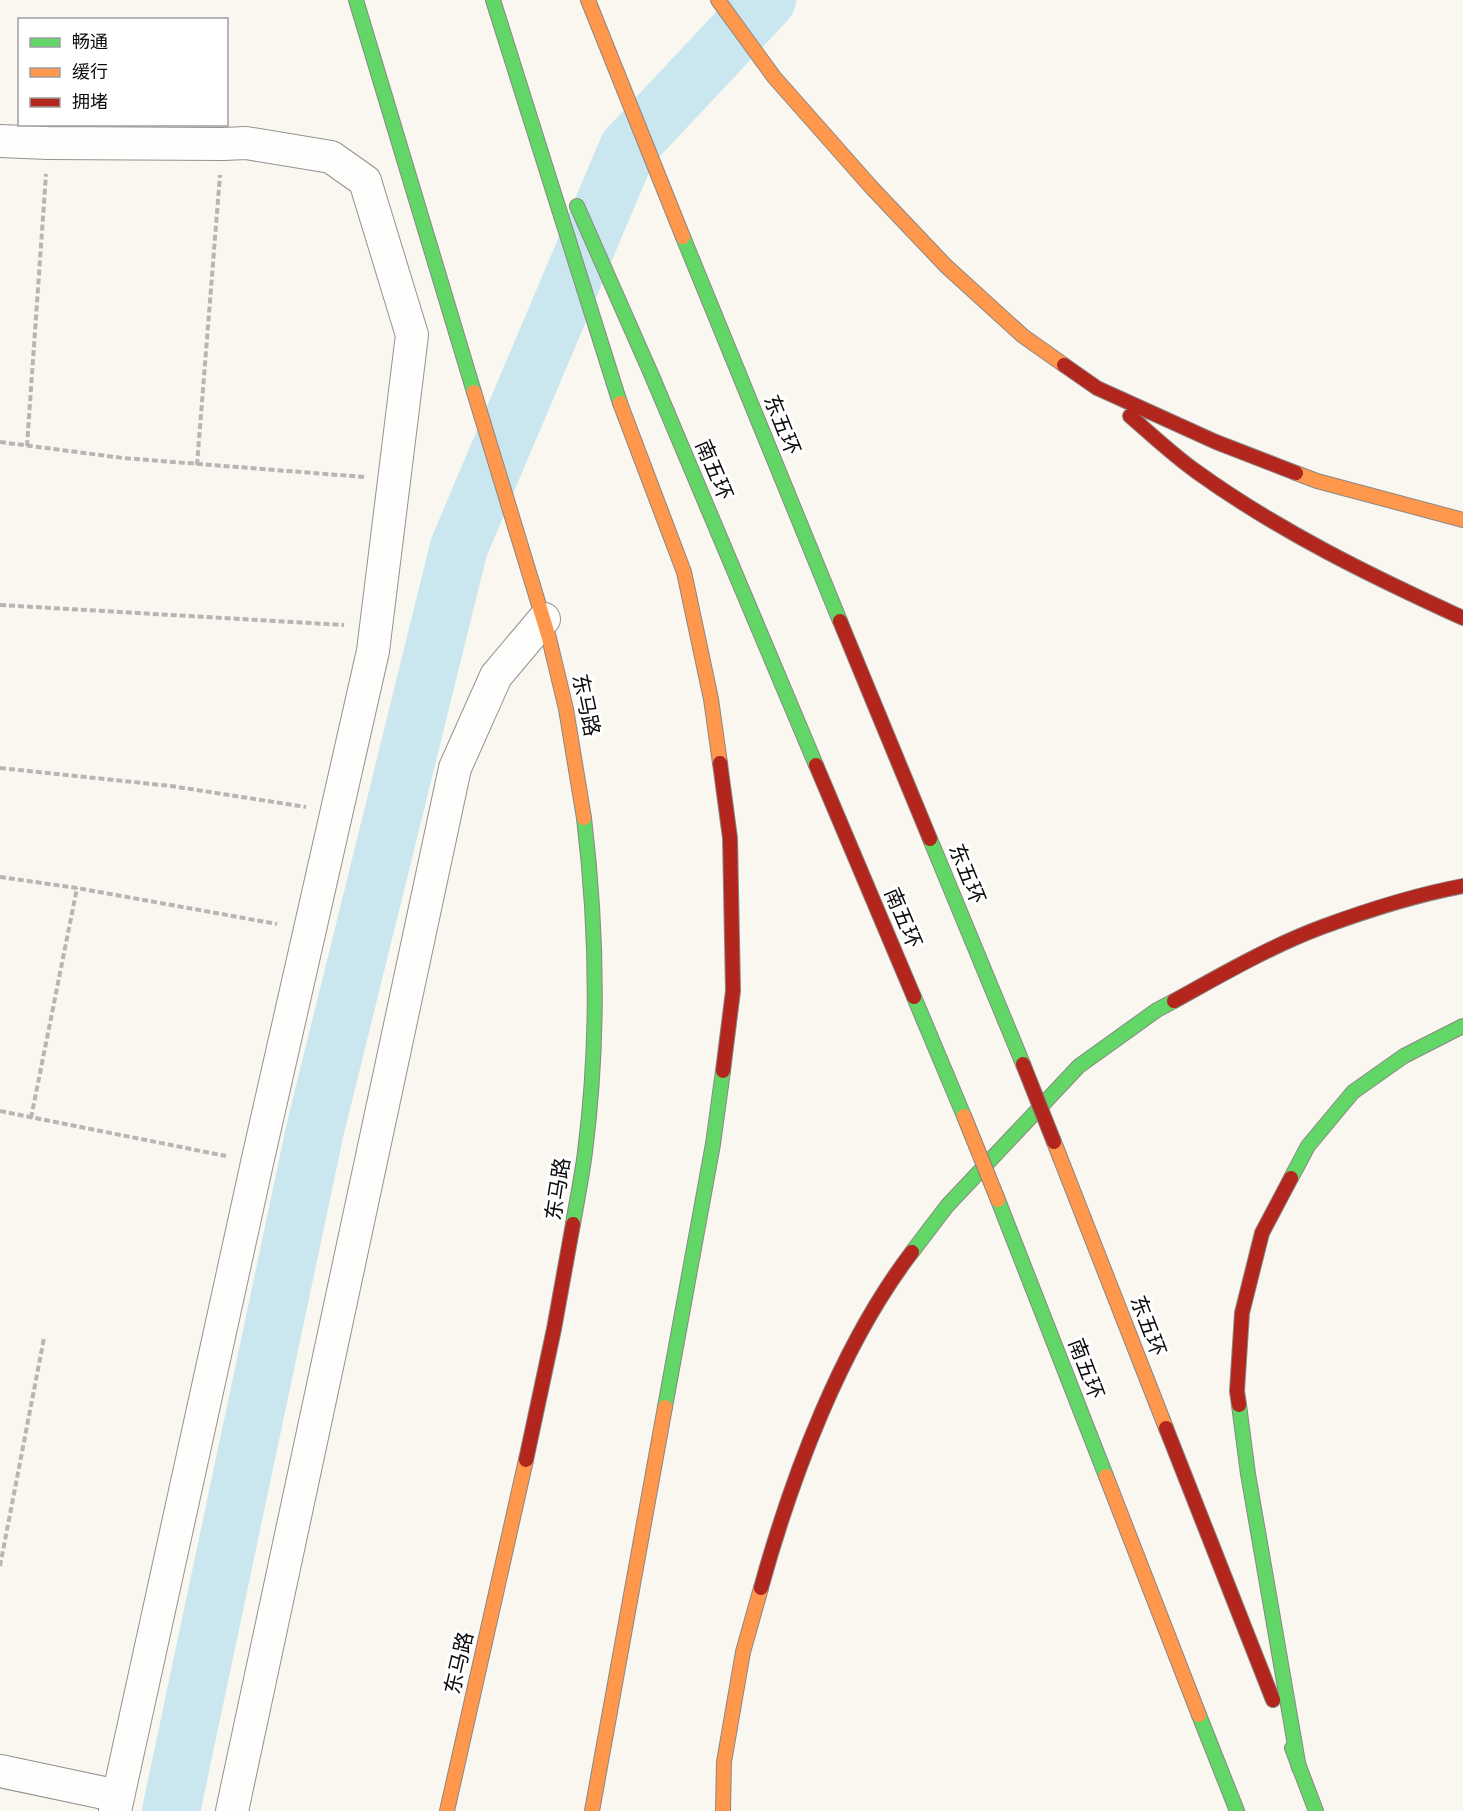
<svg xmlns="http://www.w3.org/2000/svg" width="1463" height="1811" viewBox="0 0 1463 1811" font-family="Lora,'Noto Sans SC',serif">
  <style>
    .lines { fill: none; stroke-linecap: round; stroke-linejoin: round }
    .river { stroke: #cae7f0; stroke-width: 58 }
    .street-casing { stroke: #93928f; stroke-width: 34 }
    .fast-casing { stroke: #8a8885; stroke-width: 16 }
    .slow-casing { stroke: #8a8885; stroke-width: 16 }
    .jam-casing { stroke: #8a8885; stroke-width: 16 }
    .path { stroke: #b7b6b5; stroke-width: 4; stroke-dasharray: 6 3; stroke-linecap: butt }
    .street { stroke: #fefefd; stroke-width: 32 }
    .fast { stroke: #63d668; stroke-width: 14 }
    .slow { stroke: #ff974d; stroke-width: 14 }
    .jam { stroke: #b3261e; stroke-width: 14 }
    .slow-bridge-casing { stroke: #807f7c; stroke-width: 16; stroke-linecap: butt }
    .jam-bridge-casing { stroke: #807f7c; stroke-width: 16; stroke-linecap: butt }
    .slow-bridge { stroke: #ff974d; stroke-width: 14 }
    .jam-bridge { stroke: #b3261e; stroke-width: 14 }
    .labels { text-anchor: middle; stroke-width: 6; stroke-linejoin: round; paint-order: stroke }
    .street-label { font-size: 21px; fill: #0c0c0c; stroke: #fff }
  </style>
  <rect width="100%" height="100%" fill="#faf7f0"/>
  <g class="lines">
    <polyline class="river" points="171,1811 315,1130 459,547 628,148 767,0"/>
    <defs>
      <g id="street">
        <polyline points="0,141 48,143 223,144 246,143 331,157 365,181 412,335 373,651 257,1163 115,1811"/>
        <polyline points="0,1771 118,1796"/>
        <polyline points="232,1811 455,768 496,676 544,619"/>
      </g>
      <g id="fast">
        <polyline points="356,0 474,392"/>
        <polyline points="493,0 620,403"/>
        <polyline points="577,206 652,376 816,765"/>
        <polyline points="683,237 840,621"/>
        <polyline points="930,839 1023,1064"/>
        <polyline points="914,997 964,1116"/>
        <polyline points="1291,1178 1308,1146 1353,1092 1404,1056 1463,1026"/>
        <polyline points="998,1200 1106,1476"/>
        <path d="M573,1224C577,1200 582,1176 585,1152C599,1042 597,927 584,818"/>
        <polyline points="912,1252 947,1206 1079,1066 1157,1010 1174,1001"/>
        <polyline points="1239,1405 1248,1474 1299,1768"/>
        <polyline points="665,1407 713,1144 723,1071"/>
        <polyline points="1199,1715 1237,1811"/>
        <polyline points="1292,1748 1316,1811"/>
      </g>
      <g id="slow">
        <polyline points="588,0 683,237"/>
        <polyline points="718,0 774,77 872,188 946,266 1023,336 1064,365"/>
        <polyline points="474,392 549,638 566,709 584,818"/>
        <polyline points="620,403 684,572 711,699 720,763"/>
        <polyline points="1296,473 1317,481 1463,520"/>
        <polyline points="1054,1142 1166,1428"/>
        <polyline points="1106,1476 1199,1715"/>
        <polyline points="447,1811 526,1460"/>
        <polyline points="592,1811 665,1407"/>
        <polyline points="723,1811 724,1762 743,1652 761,1588"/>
      </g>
      <g id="jam">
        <polyline points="1064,365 1097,388 1216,442 1296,473"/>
        <path d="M1130,416C1152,435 1173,455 1197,472C1279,531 1371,576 1463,618"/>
        <polyline points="840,621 930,839"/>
        <polyline points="720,763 730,838 733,991 723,1071"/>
        <polyline points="816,765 914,997"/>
        <path d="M1174,1001C1223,974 1271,946 1322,927C1368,910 1415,895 1463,886"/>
        <polyline points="1239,1405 1237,1391 1242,1313 1262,1233 1291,1178"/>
        <polyline points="1166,1428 1273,1700"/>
        <polyline points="526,1460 554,1329 573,1224"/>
        <path d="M761,1588C792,1476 841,1345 912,1252"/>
      </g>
    </defs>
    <use href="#street" class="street-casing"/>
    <use href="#fast" class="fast-casing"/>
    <use href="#slow" class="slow-casing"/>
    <use href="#jam" class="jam-casing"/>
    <g class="path">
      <polyline points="0,442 123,458 364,477"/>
      <polyline points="27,446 46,174"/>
      <polyline points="197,465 220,175"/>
      <polyline points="0,605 344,625"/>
      <polyline points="0,768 171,786 306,807"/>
      <polyline points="0,877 77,888 277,924"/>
      <polyline points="0,1111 226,1156"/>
      <polyline points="31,1118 77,888"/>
      <polyline points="0,1566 44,1338"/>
    </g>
    <use href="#street" class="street"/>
    <use href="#fast" class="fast"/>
    <use href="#slow" class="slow"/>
    <use href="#jam" class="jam"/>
    <defs>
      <polyline id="slow-bridge" points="964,1116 998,1200"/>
      <polyline id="jam-bridge" points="1023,1064 1054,1142"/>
    </defs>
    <use href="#slow-bridge" class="slow-bridge-casing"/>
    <use href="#jam-bridge" class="jam-bridge-casing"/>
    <use href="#slow-bridge" class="slow-bridge"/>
    <use href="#jam-bridge" class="jam-bridge"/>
  </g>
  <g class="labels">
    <g class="street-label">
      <text transform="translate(782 425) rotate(68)" y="7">东五环</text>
      <text transform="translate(714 470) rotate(67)" y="7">南五环</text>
      <text transform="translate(586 705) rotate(78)" y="7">东马路</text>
      <text transform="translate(967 874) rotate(68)" y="7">东五环</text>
      <text transform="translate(903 918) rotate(67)" y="7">南五环</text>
      <text transform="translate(558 1189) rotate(-81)" y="7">东马路</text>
      <text transform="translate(1148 1326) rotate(69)" y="7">东五环</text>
      <text transform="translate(1086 1369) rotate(69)" y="7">南五环</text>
      <text transform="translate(459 1663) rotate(-77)" y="7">东马路</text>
    </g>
  </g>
  <rect x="18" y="18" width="210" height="108" fill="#ffffff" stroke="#9e9e9e" stroke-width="1.5"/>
  <rect x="30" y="38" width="30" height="9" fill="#63d668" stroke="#9e9e9e" stroke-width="1.5"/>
  <text x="72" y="48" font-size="18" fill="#0c0c0c">畅通</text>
  <rect x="30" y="68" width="30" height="9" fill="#ff974d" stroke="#9e9e9e" stroke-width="1.5"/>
  <text x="72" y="78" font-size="18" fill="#0c0c0c">缓行</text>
  <rect x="30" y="98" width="30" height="9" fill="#b3261e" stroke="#9e9e9e" stroke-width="1.5"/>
  <text x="72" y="108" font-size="18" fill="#0c0c0c">拥堵</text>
</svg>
